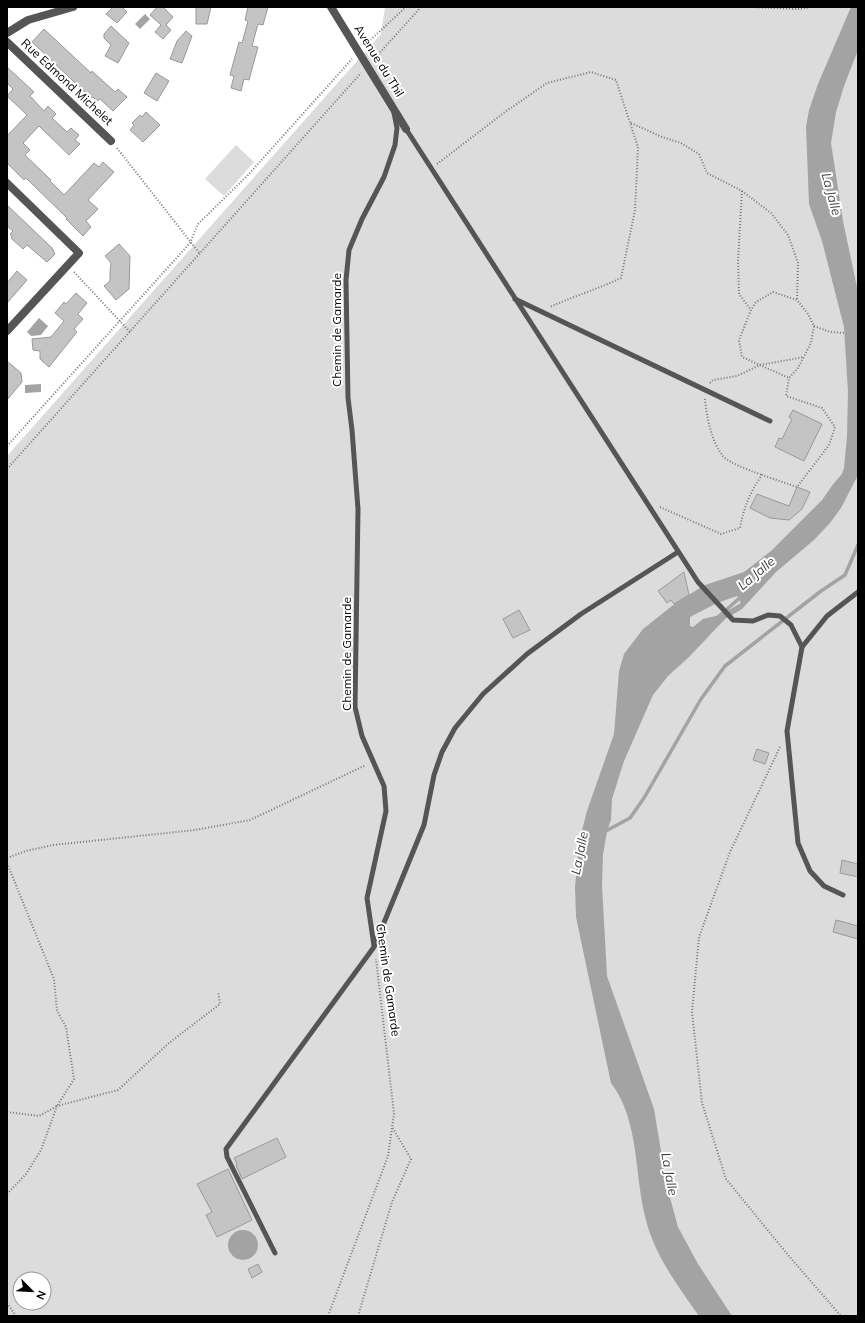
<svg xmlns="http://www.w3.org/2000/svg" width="865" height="1323" viewBox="0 0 865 1323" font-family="Mulish,sans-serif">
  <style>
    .green { fill: #dcdcdc; fill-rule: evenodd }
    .water { fill: #a3a3a3; fill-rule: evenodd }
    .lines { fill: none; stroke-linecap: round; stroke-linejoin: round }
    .stream { stroke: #a3a3a3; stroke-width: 3.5 }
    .building { fill: #c4c4c4; stroke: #999 }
    .path { stroke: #777; stroke-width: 2; stroke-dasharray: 1 2; stroke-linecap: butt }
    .lane { stroke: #555; stroke-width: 5 }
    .street { stroke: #555; stroke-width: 8 }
    .labels { text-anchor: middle; stroke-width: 4; stroke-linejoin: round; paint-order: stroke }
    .street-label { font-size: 12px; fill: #000; stroke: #fff }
    .water-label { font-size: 13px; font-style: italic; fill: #444; stroke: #fff }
  </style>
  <rect width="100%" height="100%" fill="#fff"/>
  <g class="green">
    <path d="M385,7H858V1316H7V456L381,34ZM20,1279H44V1303H20Z"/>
    <polygon points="236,145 254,162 224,196 205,179"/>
  </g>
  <g class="water">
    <path d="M851,7H858V50L844,86L836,112L831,143L843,221L858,292V475L841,508L830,523L814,540L776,572L742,609L725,619L689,657L668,676L653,695L624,761L612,799L611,820L607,831L603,855L602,885L607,976L654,1109L667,1187L678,1227L698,1264L732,1316H699C678,1286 655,1256 646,1220C634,1176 640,1121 611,1083L576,917L575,887L579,842L587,811L614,734L619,671L624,654L643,629L677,602L705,585L744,572L771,551L822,500L834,483L842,474L844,468L847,436L848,392L844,327L822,241L809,204L806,127L809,110L818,84ZM737,596L741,603L720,615L703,619L693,627L690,626V617L717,603Z"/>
    <polygon points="145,14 150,19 140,29 135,24"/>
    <polygon points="39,318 48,326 41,335 31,336 27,332"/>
    <polygon points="41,384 41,392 25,393 25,385"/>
    <circle cx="243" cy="1245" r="15"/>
  </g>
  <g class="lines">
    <g class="stream">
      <polyline points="718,617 742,596"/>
      <polyline points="604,832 630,818 644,798 701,699 725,666 821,591 845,575 858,545"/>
    </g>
  </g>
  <g class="building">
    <polygon points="113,7 122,7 127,12 117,23 106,14"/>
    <polygon points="157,7 163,7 173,17 166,25 171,30 163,39 155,32 161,25 150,15"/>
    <polygon points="196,7 211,7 207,24 196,24"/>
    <polygon points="248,7 268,7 263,25 258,24 252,46 258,47 249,80 244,79 241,91 231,88 234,76 230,75 239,42 242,43 248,21 245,20"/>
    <polygon points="111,26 129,43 118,63 105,56 111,45 104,38 104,34"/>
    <polygon points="44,29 91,73 92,71 115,92 118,89 127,97 113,111 100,99 97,101 93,97 91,98 32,42"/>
    <polygon points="186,31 192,36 182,63 170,59 177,41"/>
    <polygon points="7,67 34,92 30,96 44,111 48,106 56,114 52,118 67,132 71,128 79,135 75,140 80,144 69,155 39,126 23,143 30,150 25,155 51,180 50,181 64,195 94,163 99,167 103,162 114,172 88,200 98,209 86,221 91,227 83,236 66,219 67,218 26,178 24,180 7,163 7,136 27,115 7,96 13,89 7,83"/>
    <polygon points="156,73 169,81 157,101 144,93"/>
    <polygon points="146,112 160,125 143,142 130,130 134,125 132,123 140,115 142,117"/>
    <polygon points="7,205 52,248 55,254 47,262 27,245 23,249 11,238 12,237 10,234 13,231 7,226"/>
    <polygon points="119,244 130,256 129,289 116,300 104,286 110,281 110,272 111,263 105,256"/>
    <polygon points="17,271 27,280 7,303 7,283"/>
    <polygon points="76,293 87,303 78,314 83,319 74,329 77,332 49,367 40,359 40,351 33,350 32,339 51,337 64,321 55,313 64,302 66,304"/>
    <polygon points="7,361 21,373 22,382 7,400"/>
    <polygon points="793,410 822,424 804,461 775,447 779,438 782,439 792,419 789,417"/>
    <polygon points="797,487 810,492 802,509 789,520 770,518 750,508 757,494 789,506"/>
    <polygon points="684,572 689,595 674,604 671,600 667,603 658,591"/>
    <polygon points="519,610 530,630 513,638 503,619"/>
    <polygon points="757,749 769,753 765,764 753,760"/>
    <polygon points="842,860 858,864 858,877 840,873"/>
    <polygon points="836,920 858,926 858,939 833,932"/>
    <polygon points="277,1138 286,1157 242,1179 236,1165 237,1164 234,1158"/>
    <polygon points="228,1169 252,1220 217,1237 206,1215 212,1212 197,1184"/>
    <polygon points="258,1264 262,1272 252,1278 248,1269"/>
  </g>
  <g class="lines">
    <g class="path">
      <polyline points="750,7 799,9 812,7"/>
      <polyline points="366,44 406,7"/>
      <polyline points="374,59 421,7"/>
      <polyline points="631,123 662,137 681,143 699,154 707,173 742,191 771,213 788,235 798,263 797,300"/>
      <polyline points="117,148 200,254"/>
      <path d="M437,164L505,112L547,83L591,72L616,80L638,147L635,210L621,278C598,289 574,296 550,307"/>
      <polyline points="742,191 738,261 739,294 751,310"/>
      <polyline points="74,272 130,332"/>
      <polyline points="814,326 830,332 845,333"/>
      <polyline points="710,383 713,380 737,376 760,365 804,357"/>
      <path d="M705,399C707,418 711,441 723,456C730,464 752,471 762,475"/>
      <polyline points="7,446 190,243 198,224 248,175 352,59"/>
      <polyline points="7,469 361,73"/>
      <path d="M660,507L721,534L740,528C744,507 750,492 762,475L797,487L829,445L835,427L822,408L786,396L789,378L798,368L811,343L814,326L808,314L797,300L773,292L756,302L751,310L739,340L742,357L789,378"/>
      <polyline points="780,747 730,852 699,937 692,1012 702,1103 726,1179 788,1255 841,1316"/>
      <polyline points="7,858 26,851 53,845 195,830 250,820 366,765"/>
      <polyline points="7,863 54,979 57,1011 66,1027 74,1079 57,1106 39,1116 7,1112"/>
      <polyline points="7,1194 26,1174 41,1150 57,1106 118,1090 169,1043 220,1004 218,992"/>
      <polyline points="7,1303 16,1316"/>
      <polyline points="328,1316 388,1156 394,1114 376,959"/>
      <polyline points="358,1316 392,1202 411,1159 392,1127"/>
    </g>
    <g class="lane">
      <polyline points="406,129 698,582 733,620 753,621 768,615 780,616 791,625 802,647 787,731 798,843 810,871 824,886 843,895"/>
      <polyline points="515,299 770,421"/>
      <polyline points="802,647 827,616 858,592"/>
      <polyline points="374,946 367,898 386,811 384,786 362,736 355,707 358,509 352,430 348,398 346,280 349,250 362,219 384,177 395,145 397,128 394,113"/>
      <polyline points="275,1253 227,1157 226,1149 374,947 424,825 434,775 442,752 455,728 483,694 527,654 581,614 678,552"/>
    </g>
    <g class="street">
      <polyline points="331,7 406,129"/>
      <polyline points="7,33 28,20 73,7"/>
      <polyline points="7,42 111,141"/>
      <polyline points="7,183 79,253 7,331"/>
    </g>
  </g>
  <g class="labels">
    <g class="street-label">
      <text transform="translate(379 61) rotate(58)" y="4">Avenue du Thil</text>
      <text transform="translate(67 82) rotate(43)" y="4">Rue Edmond Michelet</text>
      <text transform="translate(337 330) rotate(-90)" y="4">Chemin de Gamarde</text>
      <text transform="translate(347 654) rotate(-90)" y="4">Chemin de Gamarde</text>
      <text transform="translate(388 980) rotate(82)" y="4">Chemin de Gamarde</text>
    </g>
    <g class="water-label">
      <text transform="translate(832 194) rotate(75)" y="5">La Jalle</text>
      <text transform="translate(756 573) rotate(-40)" y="5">La Jalle</text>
      <text transform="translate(579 853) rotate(-79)" y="5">La Jalle</text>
      <text transform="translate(670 1174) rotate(80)" y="5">La Jalle</text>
    </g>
  </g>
  <rect width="865" height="1323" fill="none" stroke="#000000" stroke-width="16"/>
  <g transform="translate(32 1291) rotate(114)"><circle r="19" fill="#ffffff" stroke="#999999"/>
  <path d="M0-3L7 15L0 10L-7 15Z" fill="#000000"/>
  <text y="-6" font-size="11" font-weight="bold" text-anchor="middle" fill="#000000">N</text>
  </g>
</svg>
